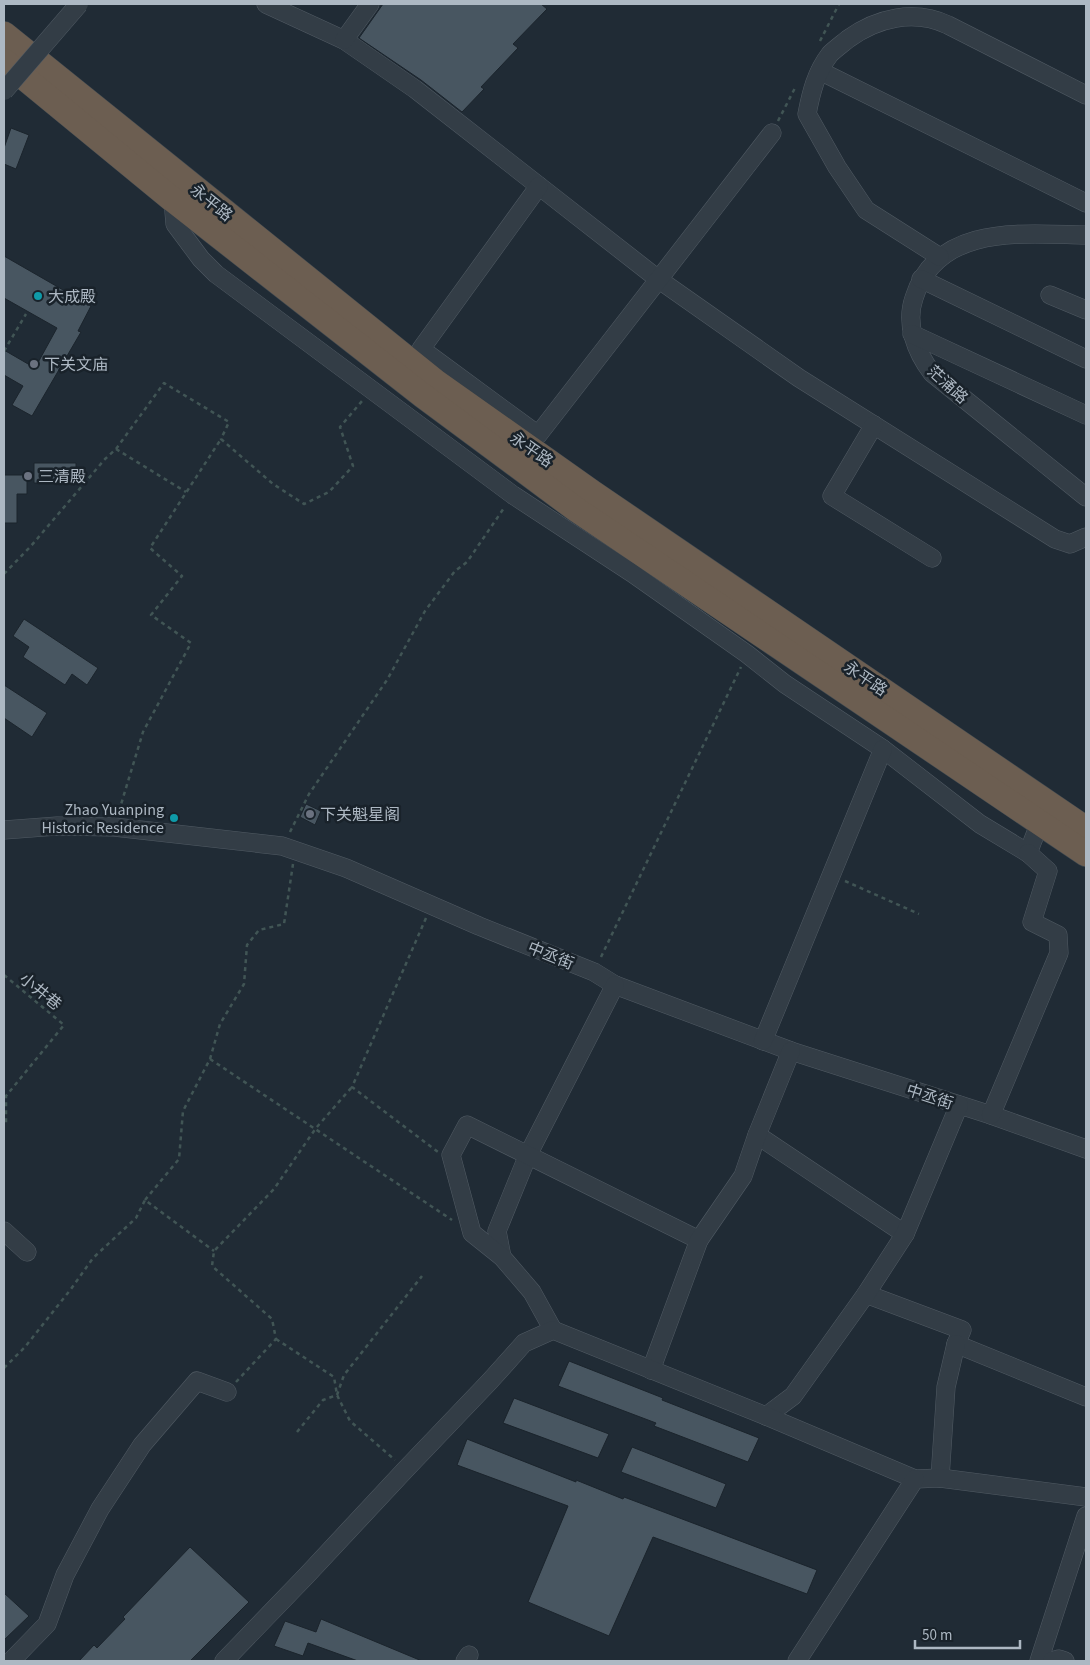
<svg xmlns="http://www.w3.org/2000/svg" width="1090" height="1665" viewBox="0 0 1090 1665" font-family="'Source Sans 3','Noto Sans SC',sans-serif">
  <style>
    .building { fill: #485661; stroke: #1b242c }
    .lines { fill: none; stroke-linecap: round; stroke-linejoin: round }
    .minor-casing { stroke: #515b64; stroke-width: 19 }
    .highway-casing { stroke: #3e4850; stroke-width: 26 }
    .path { stroke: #415555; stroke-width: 2.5; stroke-dasharray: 4 4; stroke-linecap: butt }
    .minor { stroke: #333d46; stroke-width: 18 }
    .highway { stroke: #6c5e51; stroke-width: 25 }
    .minor-bridge-casing { stroke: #515b64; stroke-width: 19; stroke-linecap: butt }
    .minor-bridge { stroke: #333d46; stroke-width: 18 }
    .culture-dot { fill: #0f9aa8; stroke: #19222a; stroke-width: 2 }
    .worship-dot { fill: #6b7280; stroke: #19222a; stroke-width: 2 }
    .labels { text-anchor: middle; stroke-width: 5; stroke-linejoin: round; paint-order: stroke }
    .street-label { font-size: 16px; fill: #adb8c3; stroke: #19222a }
    .poi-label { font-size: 16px; fill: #adb8c3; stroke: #19222a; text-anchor: start }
  </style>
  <rect width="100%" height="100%" fill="#202b35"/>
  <g class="building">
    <polygon points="383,4 541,4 547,9 513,44 518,48 481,87 484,89 462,112 421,80 359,38"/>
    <polygon points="11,128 29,135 16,169 4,164 4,148"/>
    <polygon points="4,256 91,306 78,331 81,332 32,416 12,405 23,386 4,375 4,350 35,368 57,328 4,298"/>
    <polygon points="34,463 76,463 76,475 59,475 59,483 34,483"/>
    <polygon points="4,475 27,475 27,494 17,494 17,523 4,523"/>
    <polygon points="24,619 98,668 87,685 72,674 65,685 23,657 29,647 13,636"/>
    <polygon points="4,685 47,713 32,737 4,718"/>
    <polygon points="306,804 321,811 315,825 300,817"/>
    <polygon points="569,1361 663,1398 662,1400 759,1438 748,1462 654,1426 656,1423 558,1386"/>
    <polygon points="514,1398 609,1434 598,1458 503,1423"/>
    <polygon points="467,1439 576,1482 576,1480 623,1499 624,1497 817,1570 807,1594 653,1537 609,1636 528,1602 568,1506 457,1465"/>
    <polygon points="632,1447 726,1484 716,1508 621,1472"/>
    <polygon points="190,1547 249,1602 190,1661 79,1661 94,1645 97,1648 125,1619 123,1617"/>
    <polygon points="4,1593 29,1616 4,1640"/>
    <polygon points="321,1619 422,1661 358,1661 308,1643 303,1656 274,1646 285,1621 316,1632"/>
  </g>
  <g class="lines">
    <defs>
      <g id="minor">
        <polyline points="266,4 344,40 415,89 658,279 799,378 1055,539 1070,544 1086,537"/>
        <polyline points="344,40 370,4"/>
        <polyline points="820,71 1086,203"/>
        <polyline points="539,186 421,349 538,435 772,133"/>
        <polyline points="173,200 175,224 201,259 216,274 513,495 632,573 747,654 785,684 883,749 980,824 1028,853 1040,822"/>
        <path d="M1086,235C1024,234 937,223 914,298C905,324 916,352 932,373L1086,497"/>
        <path d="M940,257L866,210L837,167L807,114C811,93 816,72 830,54C835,49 842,44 848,39C877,18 914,9 948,25L1086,95"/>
        <polyline points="921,279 1086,359"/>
        <polyline points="1050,295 1086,310"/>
        <polyline points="912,334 1086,415"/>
        <polyline points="874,425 832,496 932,558"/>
        <polyline points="4,830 57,826 114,827 282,846 346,868 479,926 594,972 615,985 791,1051 991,1115 1086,1149"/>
        <polyline points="763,1041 883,749"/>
        <polyline points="991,1115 1059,953 1058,935 1032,922 1048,871 1028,853"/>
        <polyline points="757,1135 905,1234"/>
        <polyline points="4,1231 27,1252"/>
        <polyline points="502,1257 497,1231 528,1155 615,985"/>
        <polyline points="866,1294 962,1330 956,1344 1086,1397"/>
        <polyline points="553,1330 532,1292 502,1257 472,1233 451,1155 467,1125 699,1240"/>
        <polyline points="651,1370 699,1240 743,1176 757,1135 791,1051"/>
        <polyline points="766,1416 793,1396 866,1294 905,1234 959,1105"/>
        <polyline points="940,1478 946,1387 956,1344"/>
        <polyline points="11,1661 47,1624 65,1575 100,1509 142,1445 197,1381 227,1392"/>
        <polyline points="224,1661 307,1575 405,1470 490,1381 524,1343 553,1330 766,1416 915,1479 940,1478 1086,1497"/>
        <polyline points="465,1661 469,1655"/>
        <polyline points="797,1661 915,1479"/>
        <polyline points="1039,1661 1086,1516"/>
        <polyline points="1052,1661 1059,1659 1065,1661"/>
      </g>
      <g id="highway">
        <polyline points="4,34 436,382 593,493 1086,829"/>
        <polyline points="4,61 173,200 422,395 577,510 1086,854"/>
      </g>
    </defs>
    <use href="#minor" class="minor-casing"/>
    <use href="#highway" class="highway-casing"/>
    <g class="path">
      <polyline points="820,41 839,4"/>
      <polyline points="778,121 796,86"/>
      <polyline points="4,351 26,314"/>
      <polyline points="116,449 186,492"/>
      <polyline points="4,574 31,546 105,459 116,449 164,383 229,422 221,439 273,484 304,504 329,492 353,466 340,427 362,401"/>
      <polyline points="119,811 143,732 191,643 151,615 182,576 150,548 221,439"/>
      <polyline points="290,832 309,794 387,680 425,611 455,571 467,562 504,508"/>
      <polyline points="845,881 919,914"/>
      <polyline points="426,918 352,1087 438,1152"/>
      <polyline points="601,957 741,667"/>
      <polyline points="4,975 64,1025 6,1096 6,1123 4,1125"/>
      <polyline points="210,1059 452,1220"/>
      <polyline points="145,1200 179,1159 183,1111 210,1059 220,1024 244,984 247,945 259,930 284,924 293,864"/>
      <polyline points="276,1339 334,1377 337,1395 350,1421 395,1460"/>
      <polyline points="4,1368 25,1347 71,1289 93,1258 136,1218 145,1200 214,1251"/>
      <polyline points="236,1382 276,1339 272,1319 212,1266 214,1251 274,1189 316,1128 352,1087"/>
      <polyline points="297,1432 323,1400 337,1395 344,1375 422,1276"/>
    </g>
    <use href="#minor" class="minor"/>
    <use href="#highway" class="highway"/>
    <defs>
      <polyline id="minor-bridge" points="4,91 79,4"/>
    </defs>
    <use href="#minor-bridge" class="minor-bridge-casing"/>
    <use href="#minor-bridge" class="minor-bridge"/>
  </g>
  <g class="culture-dot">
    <circle cx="38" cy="296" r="5"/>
    <circle cx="174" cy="818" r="5"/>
  </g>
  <g class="worship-dot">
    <circle cx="34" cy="364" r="5"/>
    <circle cx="28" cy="476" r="5"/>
    <circle cx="310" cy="814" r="5"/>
  </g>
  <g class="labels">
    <g class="street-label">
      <text transform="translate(212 202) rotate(39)" y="6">永平路</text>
      <text transform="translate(948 384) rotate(42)" y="6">茫涌路</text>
      <text transform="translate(532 449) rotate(35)" y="6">永平路</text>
      <text transform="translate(866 678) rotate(34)" y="6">永平路</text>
      <text transform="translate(551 955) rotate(22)" y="6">中丞街</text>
      <text transform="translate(41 991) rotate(39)" y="6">小井巷</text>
      <text transform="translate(930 1096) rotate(18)" y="6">中丞街</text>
    </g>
    <g class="poi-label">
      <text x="48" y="302">大成殿</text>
      <text x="44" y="370">下关文庙</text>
      <text x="38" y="482">三清殿</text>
      <text x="164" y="815" text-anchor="end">Zhao Yuanping<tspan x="164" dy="18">Historic Residence</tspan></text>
      <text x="320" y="820">下关魁星阁</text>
    </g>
  </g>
  <rect width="1090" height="1665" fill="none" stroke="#adb8c3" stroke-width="10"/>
  <path d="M915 1640v8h105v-8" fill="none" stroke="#adb8c3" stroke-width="2.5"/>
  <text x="922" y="1640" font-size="15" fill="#adb8c3" stroke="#19222a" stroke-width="4" paint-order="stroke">50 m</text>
</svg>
